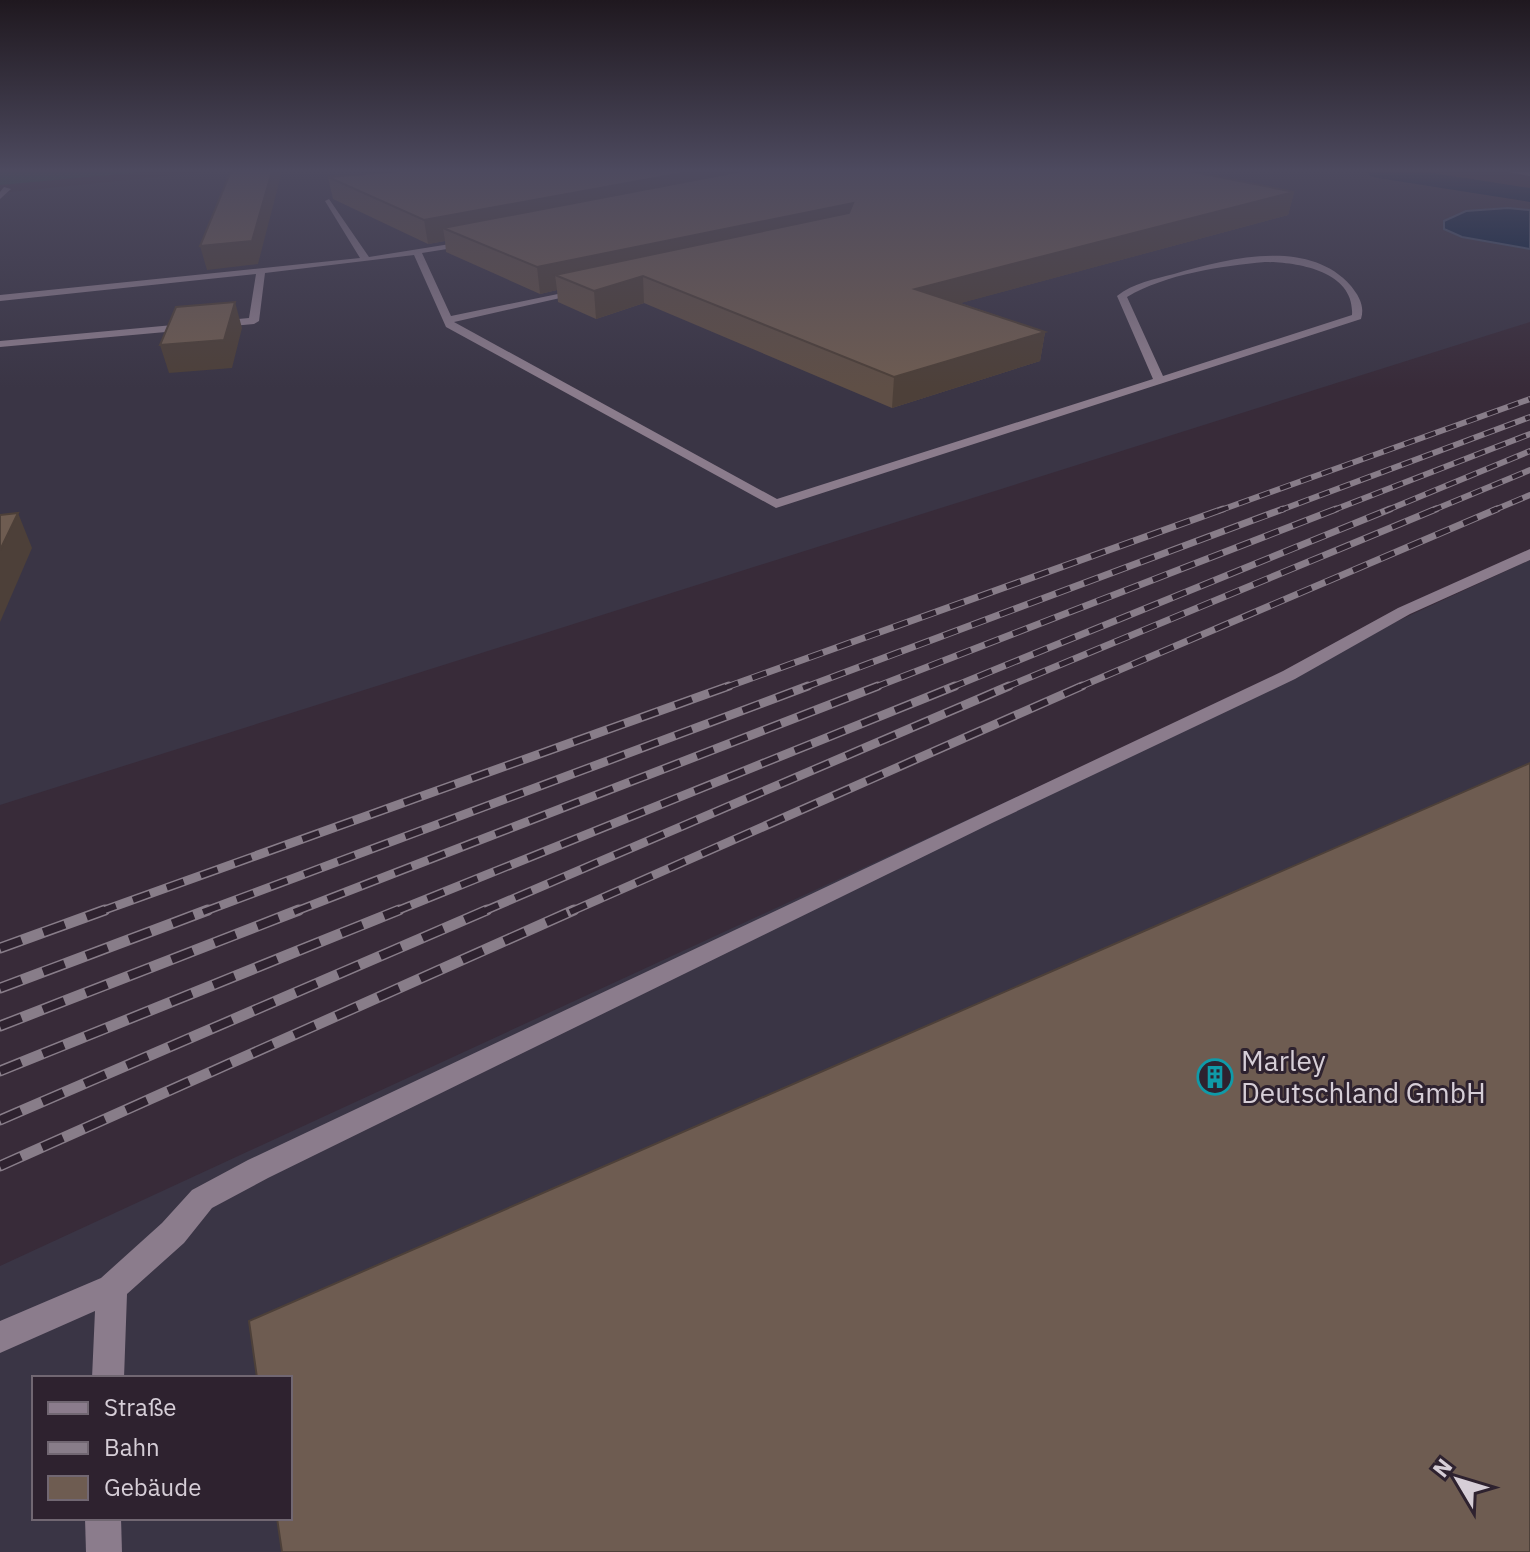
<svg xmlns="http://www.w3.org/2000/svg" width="1530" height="1552" viewBox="0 0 1530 1552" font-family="'IBM Plex Sans',sans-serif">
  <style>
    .industrial { fill: #3a3545; fill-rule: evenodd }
    .green { fill: #1a533c }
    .water { fill: #001c3e; stroke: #40516c; stroke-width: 2 }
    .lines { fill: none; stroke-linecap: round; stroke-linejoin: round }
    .canal { fill: #001c3e; fill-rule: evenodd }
    .minor { fill: #8b7c8c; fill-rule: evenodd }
    .rail-far3-casing { stroke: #887d89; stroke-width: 6 }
    .rail-far2-casing { stroke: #887d89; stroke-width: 7 }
    .rail-far1-casing { stroke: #887d89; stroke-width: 9 }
    .rail-casing { stroke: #887d89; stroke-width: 11 }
    .rail-far3 { stroke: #2e222f; stroke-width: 4; stroke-dasharray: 11; stroke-linecap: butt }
    .rail-far2 { stroke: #2e222f; stroke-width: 5; stroke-dasharray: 15; stroke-linecap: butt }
    .rail-far1 { stroke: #2e222f; stroke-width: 6; stroke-dasharray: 18; stroke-linecap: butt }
    .rail { stroke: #2e222f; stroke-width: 8; stroke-dasharray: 23; stroke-linecap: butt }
    .wall { fill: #5f4f46 }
    .shaded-wall { fill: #4d4039 }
    .building { fill: #6e5c51; stroke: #4d4039; stroke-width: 2 }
    .labels { text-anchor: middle; stroke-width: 6; stroke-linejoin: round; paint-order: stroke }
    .near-poi-label { font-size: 28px; fill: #d6ced7; stroke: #2e222f; text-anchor: start }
  </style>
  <rect width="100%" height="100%" fill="#382b39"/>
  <g class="industrial">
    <polygon points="215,171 1420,171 1530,188 1530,322 0,805 0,193"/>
    <path d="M1530,560V1552H0V1266ZM34,1378H290V1518H34Z"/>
  </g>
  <polygon class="green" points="0,171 153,171 0,185"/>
  <polygon class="water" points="1508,208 1530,210 1530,249 1462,237 1444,229 1444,221 1466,211"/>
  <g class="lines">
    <polygon class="canal" points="1367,171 1420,171 1530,188 1530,202 1378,178 1370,176"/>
    <g class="minor">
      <polygon points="1503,171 1530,172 1530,176"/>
      <polygon points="4,187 11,189 0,199 0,192"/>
      <path d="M329,199L369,257L475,240L472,245L422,253L451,316L587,288V292L454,322L777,499L1153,379L1117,296C1133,283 1155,279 1174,274C1227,259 1308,237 1351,286C1359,296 1365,306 1361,319L776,508L446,327L414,255L265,273L259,321L254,324L0,347V341L249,318L256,274L0,301V295L360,258L325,201ZM1265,262C1297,262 1355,271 1352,315L1163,376L1127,297C1166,274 1221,266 1265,262Z"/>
      <polygon points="1530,549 1530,560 1410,614 1295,679 992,823 268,1178 212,1208 184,1243 127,1294 124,1378 92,1378 95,1311 0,1353 0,1321 101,1278 162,1223 192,1190 248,1160 1283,671 1398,608"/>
      <polygon points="85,1518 121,1518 122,1552 86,1552"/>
    </g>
    <defs>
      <g id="rail-far3">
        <polyline points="1218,511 1530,399"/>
        <polyline points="1278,511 1530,417"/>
        <polyline points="1331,511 1530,434"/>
        <polyline points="1385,511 1530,451"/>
        <polyline points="1431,511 1530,470"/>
        <polyline points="1492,511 1530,495"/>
      </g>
      <g id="rail-far2">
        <polyline points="724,688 1223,509"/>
        <polyline points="803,688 1283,509"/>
        <polyline points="873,688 1336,509"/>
        <polyline points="950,688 1390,509"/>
        <polyline points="1004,688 1436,509"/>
        <polyline points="1077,688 1497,509"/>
      </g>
      <g id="rail-far1">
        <polyline points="99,912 729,686"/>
        <polyline points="203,912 808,686"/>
        <polyline points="294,912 878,686"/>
        <polyline points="394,912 955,686"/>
        <polyline points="482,912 1009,686"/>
        <polyline points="570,912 1082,686"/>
      </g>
      <g id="rail">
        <polyline points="0,948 105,910"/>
        <polyline points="0,988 208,910"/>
        <polyline points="0,1026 299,910"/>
        <polyline points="0,1071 399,910"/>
        <polyline points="0,1120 487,910"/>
        <polyline points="0,1166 574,910"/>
      </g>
    </defs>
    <use href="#rail-far3" class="rail-far3-casing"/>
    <use href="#rail-far2" class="rail-far2-casing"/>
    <use href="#rail-far1" class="rail-far1-casing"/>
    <use href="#rail" class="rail-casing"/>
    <use href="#rail-far3" class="rail-far3"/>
    <use href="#rail-far2" class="rail-far2"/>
    <use href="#rail-far1" class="rail-far1"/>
    <use href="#rail" class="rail"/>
  </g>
  <polygon class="wall" points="328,177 1294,192 1288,215 960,303 1045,332 1040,361 892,408 644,303 596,319 558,302 557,290 540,294 446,252 445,241 428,244 333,199"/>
  <g class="shaded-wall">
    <polygon points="272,171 282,171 258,264 207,270 200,246"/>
    <polygon points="693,171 804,171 443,228 445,241 428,244 424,220"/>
    <polygon points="1294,192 1288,215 913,316 915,289"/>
    <polygon points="853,203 852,226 555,275 557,290 540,294 537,267"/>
    <polygon points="643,276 644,303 596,319 594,291"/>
    <polygon points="235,302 242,328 232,368 169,373 160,345"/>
    <polygon points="1045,332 1040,361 892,408 894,377"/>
    <polygon points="18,513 32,548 0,622 0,550"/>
  </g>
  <g class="building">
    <polygon points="231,171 272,171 252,241 200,246"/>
    <polygon points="402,171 693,171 424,220 328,177"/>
    <polygon points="742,171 1189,171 1294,192 915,289 1045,332 894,377 643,276 594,291 555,275 849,213 853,203 537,267 443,228"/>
    <polygon points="235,302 224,340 160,345 176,307"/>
    <polygon points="18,513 0,550 0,515"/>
    <polygon points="1530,763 1530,1552 282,1552 277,1518 290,1518 290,1378 257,1378 249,1321"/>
  </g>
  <linearGradient id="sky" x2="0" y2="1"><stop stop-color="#1f181f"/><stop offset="0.44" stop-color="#4d4a5f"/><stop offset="1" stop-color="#4d4a5f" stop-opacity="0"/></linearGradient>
  <rect width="1530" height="388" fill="url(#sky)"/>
  <defs>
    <symbol id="building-ring" viewBox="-11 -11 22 22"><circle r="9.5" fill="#2e222f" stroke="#0f9aa8" stroke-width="1.5"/><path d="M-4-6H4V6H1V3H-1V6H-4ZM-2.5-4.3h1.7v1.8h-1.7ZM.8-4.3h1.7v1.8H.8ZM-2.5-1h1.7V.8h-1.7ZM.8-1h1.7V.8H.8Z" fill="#0f9aa8"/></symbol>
  </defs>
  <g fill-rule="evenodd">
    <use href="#building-ring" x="1195" y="1057" width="40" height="40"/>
  </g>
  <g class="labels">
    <g class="near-poi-label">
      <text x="1241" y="1071">Marley<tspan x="1241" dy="32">Deutschland GmbH</tspan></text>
    </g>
  </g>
  <rect x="32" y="1376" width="260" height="144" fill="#2e222f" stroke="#716772" stroke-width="2"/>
  <rect x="48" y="1402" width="40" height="12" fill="#8b7c8c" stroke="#716772" stroke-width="2"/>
  <text x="104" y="1416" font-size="24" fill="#d6ced7">Straße</text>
  <rect x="48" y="1442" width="40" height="12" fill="#887d89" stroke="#716772" stroke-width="2"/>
  <text x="104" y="1456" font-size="24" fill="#d6ced7">Bahn</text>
  <rect x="48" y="1476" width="40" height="24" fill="#6e5c51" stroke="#716772" stroke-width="2"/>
  <text x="104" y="1496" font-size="24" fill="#d6ced7">Gebäude</text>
  <g transform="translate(1458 1480) rotate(308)" stroke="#2e222f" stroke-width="6" paint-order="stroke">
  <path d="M0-6L14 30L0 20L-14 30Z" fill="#d6ced7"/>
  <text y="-12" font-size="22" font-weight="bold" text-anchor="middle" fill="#d6ced7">N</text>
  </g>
</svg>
